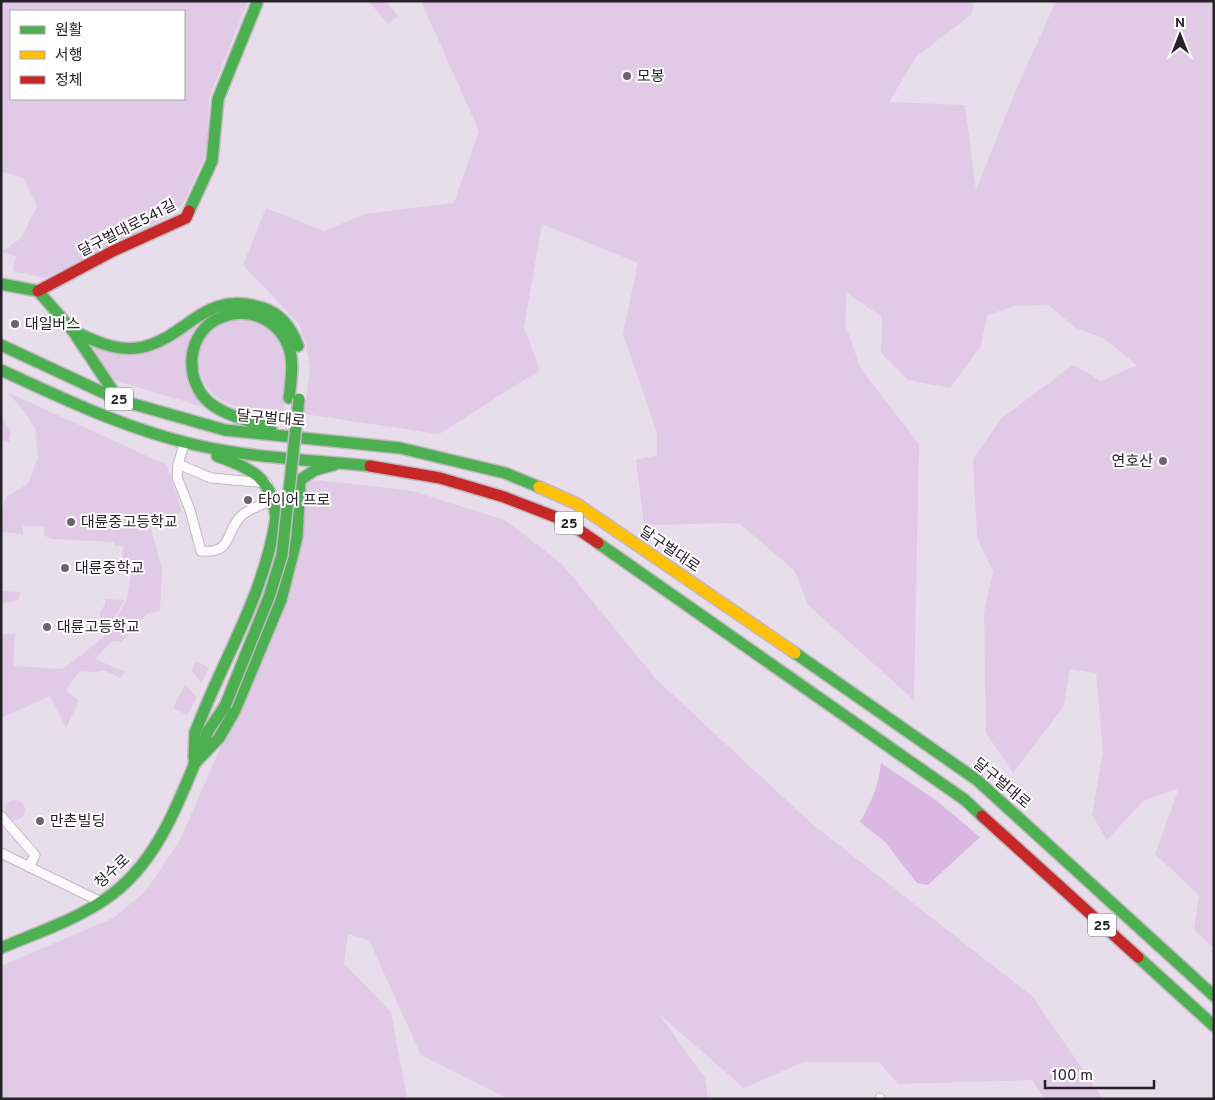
<svg xmlns="http://www.w3.org/2000/svg" width="1215" height="1100" viewBox="0 0 1215 1100" font-family="Overpass,'Noto Sans KR',sans-serif">
  <style>
    .green { fill: #e1cae6; fill-rule: evenodd }
    .water { fill: #dbb8e4 }
    .lines { fill: none; stroke-linecap: round; stroke-linejoin: round }
    .street-casing { stroke: #c1b9c2; stroke-width: 11 }
    .fast-casing { stroke: #c1b9c2; stroke-width: 14 }
    .slow-casing { stroke: #c1b9c2; stroke-width: 14 }
    .jam-casing { stroke: #c1b9c2; stroke-width: 14 }
    .street { stroke: #fcfafc; stroke-width: 9 }
    .fast { stroke: #4caf50; stroke-width: 11 }
    .slow { stroke: #ffc107; stroke-width: 11 }
    .jam { stroke: #c62828; stroke-width: 11 }
    .fast-bridge-casing { stroke: #c1b9c2; stroke-width: 14; stroke-linecap: butt }
    .fast-bridge { stroke: #4caf50; stroke-width: 11 }
    .poi-dot { fill: #6b636d; stroke: #fff; stroke-width: 2 }
    .labels { text-anchor: middle; stroke-width: 4; stroke-linejoin: round; paint-order: stroke }
    .shield { fill: #fff; stroke: #686469; stroke-width: 1 }
    .shield-label { font-size: 14px; font-weight: bold; fill: #272129 }
    .poi-label { font-size: 15px; fill: #272129; stroke: #fff; text-anchor: start }
    .street-label { font-size: 15px; fill: #272129; stroke: #fff }
  </style>
  <rect width="100%" height="100%" fill="#e8ddea"/>
  <g class="green">
    <path d="M1,1H248L209,98L207,152L183,204L173,214L45,278L13,271L16,256L2,252L21,238L37,206L23,178L4,172L1,173ZM11,11H184V99H11Z"/>
    <polygon points="372,1 386,1 398,16 388,24 370,3"/>
    <polygon points="421,1 974,1 972,14 916,57 889,102 965,105 976,190 1016,90 1056,1 1214,1 1214,948 1194,930 1199,895 1155,854 1179,788 1143,801 1107,840 1092,815 1103,752 1096,673 1070,669 1064,706 1013,773 986,733 984,612 993,571 977,538 973,459 1002,418 1073,365 1101,381 1137,365 1103,338 1076,328 1048,305 1015,306 987,315 981,346 950,388 908,380 881,353 882,317 847,293 845,324 861,369 919,444 914,700 808,605 795,571 739,523 644,525 636,460 657,455 657,433 623,334 638,263 542,224 524,328 540,370 439,434 304,414 310,369 306,344 299,324 243,265 266,208 324,231 365,214 454,203 479,131"/>
    <path d="M234,316C241,317 250,316 257,318C297,331 286,385 283,415C263,411 228,409 213,394C195,378 192,341 213,326C218,322 227,319 234,316Z"/>
    <path d="M199,319C178,363 184,366 207,406L204,407L113,380L91,344L113,353Z"/>
    <polygon points="7,392 167,465 182,512 148,518 162,569 160,611 147,614 121,642 112,641 95,659 125,672 120,678 104,670 94,672 80,671 66,690 79,701 66,728 50,696 1,718 1,634 15,634 13,666 63,669 103,638 127,600 132,566 122,565 123,546 115,546 115,542 51,539 44,535 44,526 23,526 23,534 1,532 1,511 7,496 28,484 38,457 35,428 24,411"/>
    <polygon points="1,417 11,431 9,442 1,440"/>
    <polygon points="319,480 412,491 505,520 562,564 656,679 812,824 1033,997 1103,1099 1045,1099 1032,1080 898,1084 879,1062 803,1062 744,1088 658,1013 705,1078 708,1099 509,1099 421,1055 369,940 348,934 344,964 391,1012 407,1099 1,1099 1,966 113,918 146,891 180,840 291,587 301,544 304,482"/>
    <polygon points="1,591 21,592 18,600 1,604"/>
    <polygon points="105,599 125,600 103,635 100,635 100,611 105,605"/>
    <polygon points="196,661 209,668 201,683 192,671"/>
    <polygon points="185,685 197,697 187,715 173,708"/>
    <circle cx="15" cy="810" r="10"/>
  </g>
  <path class="water" d="M881,763L937,801L980,837L928,885L917,883L885,842L860,822C871,803 879,785 881,763Z"/>
  <g class="lines">
    <defs>
      <g id="street">
        <path d="M185,442L178,464L177,477L190,510L201,551C232,554 225,534 240,517C247,509 265,504 275,499"/>
        <polyline points="178,464 211,478 267,483"/>
        <polyline points="1,816 35,855 29,867"/>
        <polyline points="1,853 101,902"/>
        <polyline points="880,1099 880,1098"/>
      </g>
      <g id="fast">
        <polyline points="189,211 212,161 218,99 257,3"/>
        <polyline points="1,284 38,291 73,331 119,400"/>
        <path d="M73,331C95,341 118,353 143,347C189,336 204,289 263,308C281,314 292,329 298,346"/>
        <polyline points="1,345 119,400 225,430 400,448 505,473 539,487"/>
        <path d="M1,370C64,399 128,430 196,445C253,458 311,460 370,466"/>
        <path d="M271,428C251,421 229,417 211,404C182,381 186,330 222,317C253,305 285,324 291,356C293,370 291,384 289,398"/>
        <path d="M217,456C252,469 272,477 276,518"/>
        <polyline points="598,543 965,800 982,816"/>
        <polyline points="795,653 977,780 1214,996"/>
        <polyline points="208,731 225,706"/>
        <path d="M194,758L195,733C223,658 263,599 276,518"/>
        <polyline points="194,764 219,738 235,710 281,600 297,537 300,480 315,470 334,465"/>
        <path d="M1,948C36,933 73,921 104,900C161,863 183,790 208,731"/>
        <polyline points="1138,957 1214,1026"/>
      </g>
      <polyline id="slow" points="539,487 577,504 795,653"/>
      <g id="jam">
        <polyline points="38,291 113,251 186,218 189,211"/>
        <polyline points="370,466 440,478 504,497 566,521 598,543"/>
        <polyline points="982,816 1138,957"/>
      </g>
    </defs>
    <use href="#street" class="street-casing"/>
    <use href="#fast" class="fast-casing"/>
    <use href="#slow" class="slow-casing"/>
    <use href="#jam" class="jam-casing"/>
    <use href="#street" class="street"/>
    <use href="#fast" class="fast"/>
    <use href="#slow" class="slow"/>
    <use href="#jam" class="jam"/>
    <defs>
      <polyline id="fast-bridge" points="225,706 269,597 282,555 299,399"/>
    </defs>
    <use href="#fast-bridge" class="fast-bridge-casing"/>
    <use href="#fast-bridge" class="fast-bridge"/>
  </g>
  <g class="poi-dot">
    <circle cx="627" cy="76" r="5"/>
    <circle cx="15" cy="324" r="5"/>
    <circle cx="1163" cy="461" r="5"/>
    <circle cx="248" cy="500" r="5"/>
    <circle cx="71" cy="522" r="5"/>
    <circle cx="65" cy="568" r="5"/>
    <circle cx="47" cy="627" r="5"/>
    <circle cx="40" cy="821" r="5"/>
  </g>
  <g class="labels">
    <g class="shield">
      <rect x="105" y="387.5" width="28" height="23" rx="4"/>
      <rect x="555" y="511.5" width="28" height="23" rx="4"/>
      <rect x="1088" y="913.5" width="28" height="23" rx="4"/>
    </g>
    <g class="shield-label">
      <text x="119" y="404">25</text>
      <text x="569" y="528">25</text>
      <text x="1102" y="930">25</text>
    </g>
    <g class="poi-label">
      <text x="637" y="81">모봉</text>
      <text x="25" y="329">대일버스</text>
      <text x="1153" y="466" text-anchor="end">연호산</text>
      <text x="258" y="505">타이어 프로</text>
      <text x="81" y="527">대륜중고등학교</text>
      <text x="75" y="573">대륜중학교</text>
      <text x="57" y="632">대륜고등학교</text>
      <text x="50" y="826">만촌빌딩</text>
    </g>
    <g class="street-label">
      <text transform="translate(127 228) rotate(-27)" y="5">달구벌대로541길</text>
      <text transform="translate(271 418) rotate(5)" y="5">달구벌대로</text>
      <text transform="translate(670 549) rotate(34)" y="5">달구벌대로</text>
      <text transform="translate(1002 783) rotate(40)" y="5">달구벌대로</text>
      <text transform="translate(112 871) rotate(-43)" y="5">청수로</text>
    </g>
  </g>
  <rect width="1215" height="1100" fill="none" stroke="#272129" stroke-width="5"/>
  <rect x="10" y="10" width="175" height="90" fill="#ffffff" stroke="#a9a6a9"/>
  <rect x="20" y="26" width="25" height="8" fill="#4caf50" stroke="#a9a6a9"/>
  <text x="55" y="35" font-size="15" fill="#272129">원활</text>
  <rect x="20" y="51" width="25" height="8" fill="#ffc107" stroke="#a9a6a9"/>
  <text x="55" y="60" font-size="15" fill="#272129">서행</text>
  <rect x="20" y="76" width="25" height="8" fill="#c62828" stroke="#a9a6a9"/>
  <text x="55" y="85" font-size="15" fill="#272129">정체</text>
  <g transform="translate(1180 35)" stroke="#ffffff" stroke-width="4" paint-order="stroke">
  <path d="M0-4L9 19L0 12L-9 19Z" fill="#272129"/>
  <text y="-8" font-size="14" font-weight="bold" text-anchor="middle" fill="#272129">N</text>
  </g>
  <path d="M1045 1080v8h109v-8" fill="none" stroke="#272129" stroke-width="2.5"/>
  <text x="1052" y="1080" font-size="15" fill="#272129" stroke="#ffffff" stroke-width="4" paint-order="stroke">100 m</text>
</svg>
